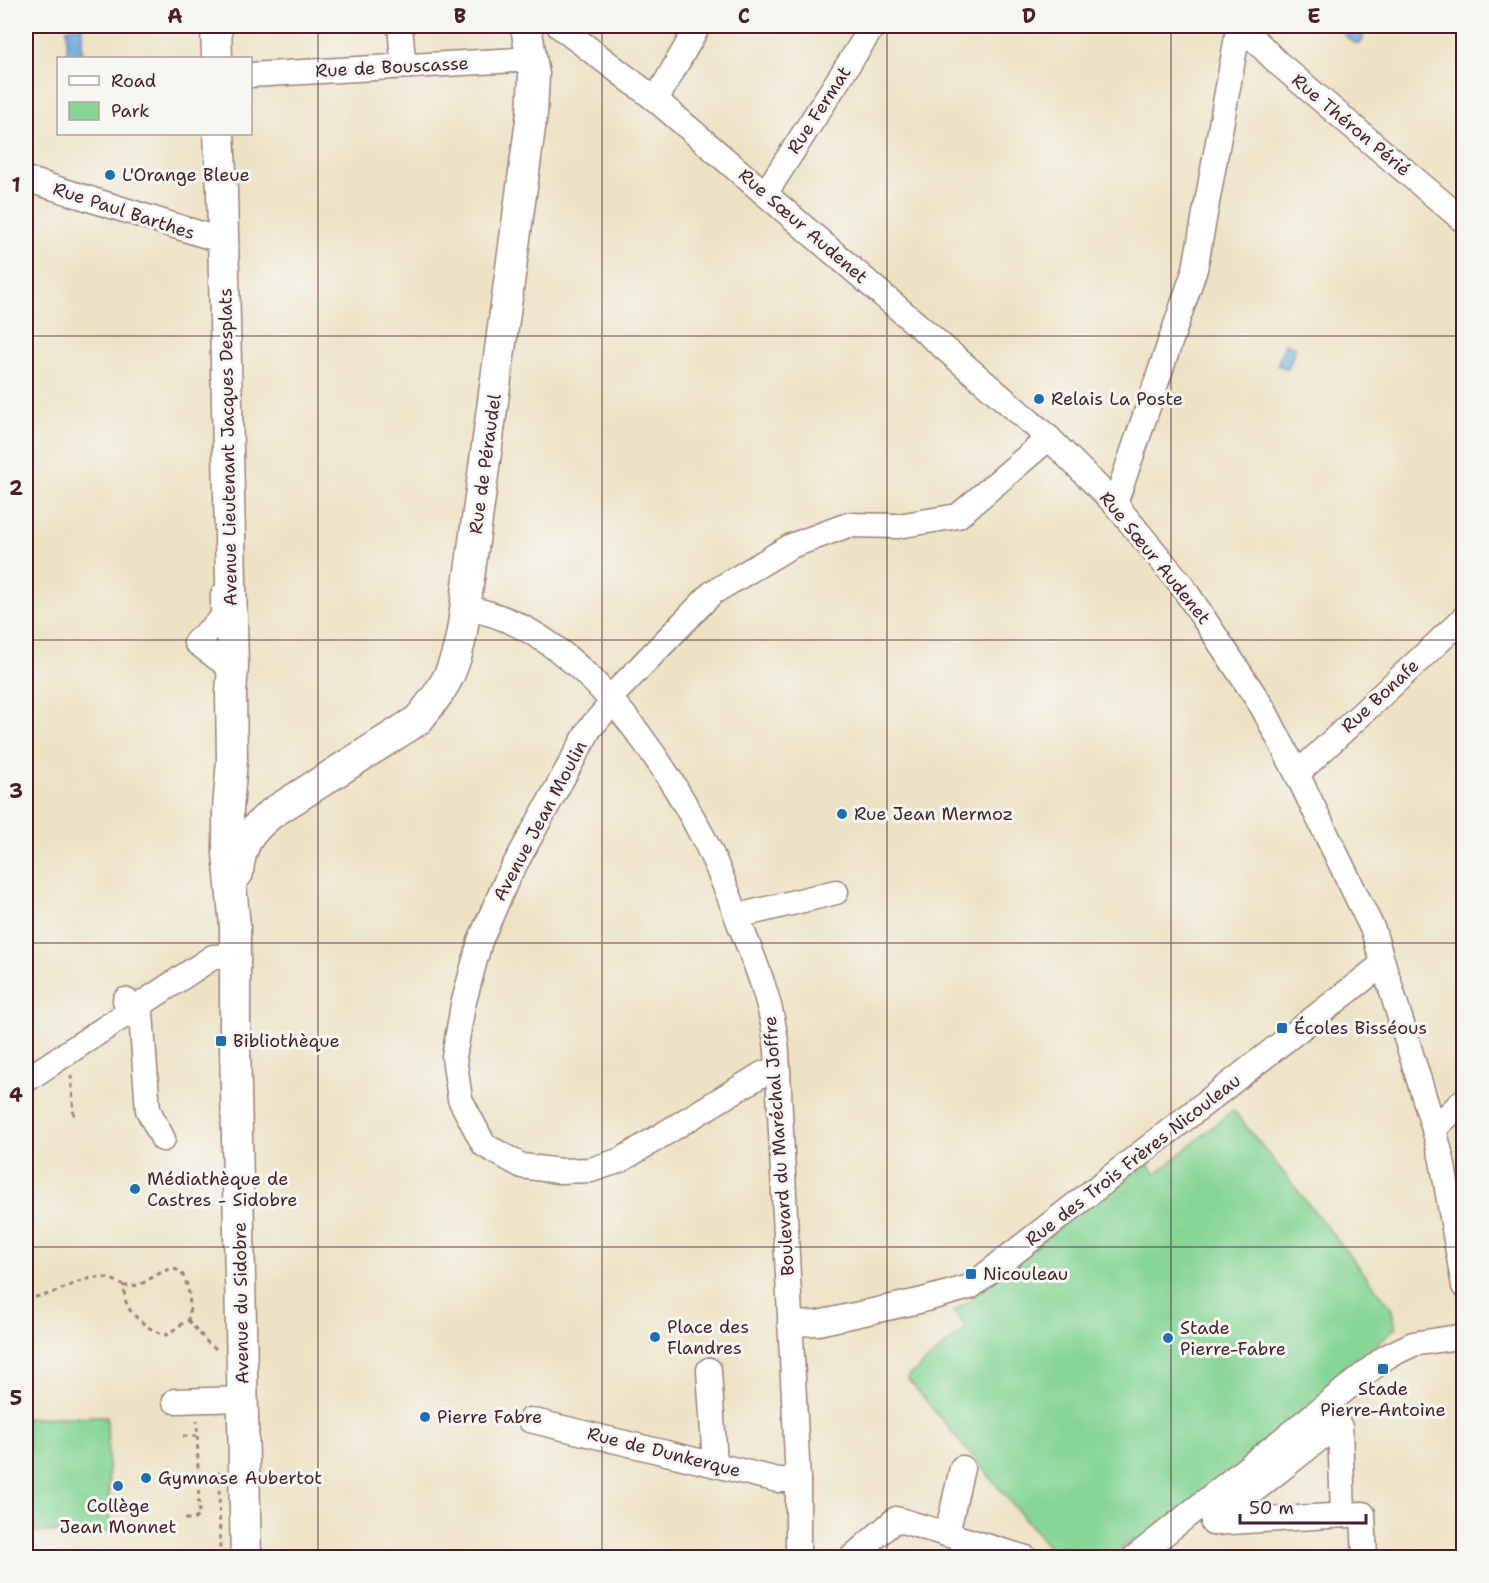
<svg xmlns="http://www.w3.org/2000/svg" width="1489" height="1583" viewBox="0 0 1489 1583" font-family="'Shantell Sans',sans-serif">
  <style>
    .green { fill: #86d595; stroke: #687a60; stroke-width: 1.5 }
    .water { fill: #6fade2; stroke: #5c6686; stroke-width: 1.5 }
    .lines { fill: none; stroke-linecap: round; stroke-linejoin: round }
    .minor-casing { stroke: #9c8078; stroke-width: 27 }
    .major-casing { stroke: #9c8078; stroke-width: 33 }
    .path { stroke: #9c8078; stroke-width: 3; stroke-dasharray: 4.5 4.5; stroke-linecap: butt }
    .minor { stroke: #fff; stroke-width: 24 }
    .major { stroke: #fff; stroke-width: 30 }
    .grid { fill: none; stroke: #4a1f2b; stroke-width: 1.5; stroke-opacity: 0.55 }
    .poi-dot { fill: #1f6fb2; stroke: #f6f6f2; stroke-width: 2 }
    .labels { text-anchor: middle; stroke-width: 6; stroke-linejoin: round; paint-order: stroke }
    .street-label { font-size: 18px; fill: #4a1f2b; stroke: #f6f6f2 }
    .poi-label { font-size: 18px; fill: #4a1f2b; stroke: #f6f6f2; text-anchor: start }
    .neatline { fill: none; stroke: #4a1f2b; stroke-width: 2 }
    .grid-label { font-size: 20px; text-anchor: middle; font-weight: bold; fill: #4a1f2b }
  </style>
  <rect width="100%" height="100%" fill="#f6f6f2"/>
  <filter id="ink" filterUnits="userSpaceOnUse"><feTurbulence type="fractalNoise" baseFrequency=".0167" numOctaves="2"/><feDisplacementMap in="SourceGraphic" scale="12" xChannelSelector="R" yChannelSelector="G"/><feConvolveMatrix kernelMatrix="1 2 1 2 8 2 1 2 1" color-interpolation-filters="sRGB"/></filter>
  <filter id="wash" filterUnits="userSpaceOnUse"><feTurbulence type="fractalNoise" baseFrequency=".008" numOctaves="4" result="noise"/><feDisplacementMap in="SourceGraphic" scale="24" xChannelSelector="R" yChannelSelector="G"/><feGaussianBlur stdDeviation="1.35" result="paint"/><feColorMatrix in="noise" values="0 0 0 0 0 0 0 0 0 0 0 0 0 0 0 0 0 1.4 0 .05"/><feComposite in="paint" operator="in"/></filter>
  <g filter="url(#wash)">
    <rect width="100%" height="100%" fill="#eee2c4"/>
    <g class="green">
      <polygon points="1233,1110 1391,1307 1396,1327 1371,1349 1370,1363 1140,1548 1133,1540 1110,1557 1065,1558 1055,1555 907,1378 966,1328 954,1312 1144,1160 1156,1174"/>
      <polygon points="107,1416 110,1532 26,1532 26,1418"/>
    </g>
    <g class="water">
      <polygon points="1342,26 1350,26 1354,30 1363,32 1363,40 1359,43 1354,43 1342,33"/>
      <polygon points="82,27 82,54 79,55 78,58 71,58 70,55 67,55 67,28"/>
      <polygon points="1285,343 1296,347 1288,369 1277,365"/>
    </g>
  </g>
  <g filter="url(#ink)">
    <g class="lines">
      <defs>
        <g id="minor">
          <polyline points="400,26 403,59 410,66"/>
          <polyline points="559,26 656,100 1049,438 1115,504 1181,584 1263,708 1297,774 1373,930 1434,1129 1442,1160 1464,1286"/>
          <polyline points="1241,26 1278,63 1464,221"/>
          <polyline points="250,75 533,59"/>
          <polyline points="656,100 698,26"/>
          <polyline points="26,179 223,241"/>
          <polyline points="765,194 873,26"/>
          <polyline points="1115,504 1195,269 1239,26"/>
          <polyline points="223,595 223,618 196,642 228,666 232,674"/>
          <path d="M465,608C574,624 661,754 707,845C720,871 730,898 740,925C757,966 773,1006 777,1051L798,1480V1558"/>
          <polyline points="1297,774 1464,618"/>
          <polyline points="738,918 746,914 836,892"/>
          <polyline points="125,1000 137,1007 141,1013 148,1110 163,1139"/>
          <polyline points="777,1071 764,1073 621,1160 591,1170 559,1171 522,1166 484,1145 460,1099 454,1057 463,1005 480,941 507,879 590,728 606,710 616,692 712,593 791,546 848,525 898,526 958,516 1049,438"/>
          <polyline points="26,1080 213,957 235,956"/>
          <polyline points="1434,1129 1464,1100"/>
          <polyline points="790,1324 818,1323 919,1301 970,1287 1383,964"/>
          <polyline points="709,1370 715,1464"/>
          <polyline points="175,1401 243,1399"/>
          <polyline points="530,1420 778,1480 798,1480"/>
          <polyline points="1213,1523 1333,1428 1340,1427 1343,1515"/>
          <polyline points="1213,1523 1363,1514 1365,1558"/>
          <polyline points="947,1534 962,1468"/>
          <polyline points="851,1558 896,1519 1026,1558"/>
          <polyline points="1134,1558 1386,1357 1413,1344 1464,1336"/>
        </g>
        <g id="major">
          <polyline points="216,26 217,58"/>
          <polyline points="219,134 222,191 233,667 231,693 232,760 228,809 228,854 235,927 235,1043 246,1558"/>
          <path d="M238,873C240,844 250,831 272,813L418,720C431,704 445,687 452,668C464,639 465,603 470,571L532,113L534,75L526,26"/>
        </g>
      </defs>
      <use href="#minor" class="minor-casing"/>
      <use href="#major" class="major-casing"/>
      <g class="path">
        <polyline points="71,1075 74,1116"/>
        <path d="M26,1297C63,1300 88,1261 124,1286C124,1294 125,1303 130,1310C137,1320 154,1333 166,1335L188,1320C191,1309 190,1293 186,1282C177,1254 153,1280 138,1285C134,1286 129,1286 124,1286"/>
        <polyline points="188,1320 208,1343 218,1350"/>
        <polyline points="183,1436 197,1436"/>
        <polyline points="219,1472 220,1558"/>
        <polyline points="185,1519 195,1519 199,1515 197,1420"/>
      </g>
      <use href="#minor" class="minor"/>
      <use href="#major" class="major"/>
    </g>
  </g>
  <path class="grid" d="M318,26V1558M602,26V1558M887,26V1558M1171,26V1558M26,336H1464M26,640H1464M26,943H1464M26,1247H1464"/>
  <g class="poi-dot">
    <circle cx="110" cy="175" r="6"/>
    <circle cx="1039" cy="399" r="6"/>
    <circle cx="842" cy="814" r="6"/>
    <rect x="1276" y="1022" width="12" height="12" rx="3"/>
    <rect x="215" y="1035" width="12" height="12" rx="3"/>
    <circle cx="135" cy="1189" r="6"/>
    <rect x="965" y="1268" width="12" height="12" rx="3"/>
    <circle cx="655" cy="1337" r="6"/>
    <circle cx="1168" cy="1338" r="6"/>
    <rect x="1377" y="1363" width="12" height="12" rx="3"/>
    <circle cx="425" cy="1417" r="6"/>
    <circle cx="146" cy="1478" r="6"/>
    <circle cx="118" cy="1486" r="6"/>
  </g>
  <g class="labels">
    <g class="street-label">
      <text transform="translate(392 67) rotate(-3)" y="6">Rue de Bouscasse</text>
      <text transform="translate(819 110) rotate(-57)" y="6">Rue Fermat</text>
      <text transform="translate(1351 125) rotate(40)" y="6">Rue Théron Périé</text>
      <text transform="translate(124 211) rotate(18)" y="6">Rue Paul Barthes</text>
      <text transform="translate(803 226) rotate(41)" y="6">Rue Sœur Audenet</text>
      <text transform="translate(228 447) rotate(-91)" y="6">Avenue Lieutenant Jacques Desplats</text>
      <text transform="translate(485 464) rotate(-82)" y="6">Rue de Péraudel</text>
      <text transform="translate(1155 558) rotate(51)" y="6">Rue Sœur Audenet</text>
      <text transform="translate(1380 696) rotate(-43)" y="6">Rue Bonafe</text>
      <text transform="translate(540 821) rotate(-62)" y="6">Avenue Jean Moulin</text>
      <text transform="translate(779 1146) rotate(-94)" y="6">Boulevard du Maréchal Joffre</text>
      <text transform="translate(1133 1160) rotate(-38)" y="6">Rue des Trois Frères Nicouleau</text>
      <text transform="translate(241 1303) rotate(-91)" y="6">Avenue du Sidobre</text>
      <text transform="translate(664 1452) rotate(14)" y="6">Rue de Dunkerque</text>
    </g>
    <g class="poi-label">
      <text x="122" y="181">L'Orange Bleue</text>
      <text x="1051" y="405">Relais La Poste</text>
      <text x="854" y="820">Rue Jean Mermoz</text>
      <text x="1294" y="1034">Écoles Bisséous</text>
      <text x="233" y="1047">Bibliothèque</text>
      <text x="147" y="1185">Médiathèque de<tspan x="147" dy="21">Castres - Sidobre</tspan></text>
      <text x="983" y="1280">Nicouleau</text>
      <text x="667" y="1333">Place des<tspan x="667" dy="21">Flandres</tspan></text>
      <text x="1180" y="1334">Stade<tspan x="1180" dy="21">Pierre-Fabre</tspan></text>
      <text x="1383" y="1395" text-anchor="middle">Stade<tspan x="1383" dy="21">Pierre-Antoine</tspan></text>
      <text x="437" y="1423">Pierre Fabre</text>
      <text x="158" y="1484">Gymnase Aubertot</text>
      <text x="118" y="1512" text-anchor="middle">Collège<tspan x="118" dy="21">Jean Monnet</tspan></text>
    </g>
  </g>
  <rect width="1489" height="1583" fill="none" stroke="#f6f6f2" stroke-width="66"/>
  <rect x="57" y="57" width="195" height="78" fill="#f6f6f2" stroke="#b1a0a2" stroke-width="1.5"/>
  <rect x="69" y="76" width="30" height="9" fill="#ffffff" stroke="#b1a0a2" stroke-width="1.5"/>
  <text x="111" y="87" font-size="18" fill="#4a1f2b">Road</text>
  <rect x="69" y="102" width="30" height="18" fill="#86d595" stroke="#b1a0a2" stroke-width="1.5"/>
  <text x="111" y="117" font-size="18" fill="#4a1f2b">Park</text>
  <path d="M1240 1514v9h126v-9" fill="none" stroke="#4a1f2b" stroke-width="3"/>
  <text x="1249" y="1514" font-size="18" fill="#4a1f2b" stroke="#f6f6f2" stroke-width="4.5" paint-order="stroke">50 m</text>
  <rect x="33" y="33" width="1423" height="1517" class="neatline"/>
  <g class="grid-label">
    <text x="175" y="23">A</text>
    <text x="460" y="23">B</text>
    <text x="744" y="23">C</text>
    <text x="1029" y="23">D</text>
    <text x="1314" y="23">E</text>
    <text x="16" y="192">1</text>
    <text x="16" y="495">2</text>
    <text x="16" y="798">3</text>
    <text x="16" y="1102">4</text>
    <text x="16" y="1405">5</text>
  </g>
</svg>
